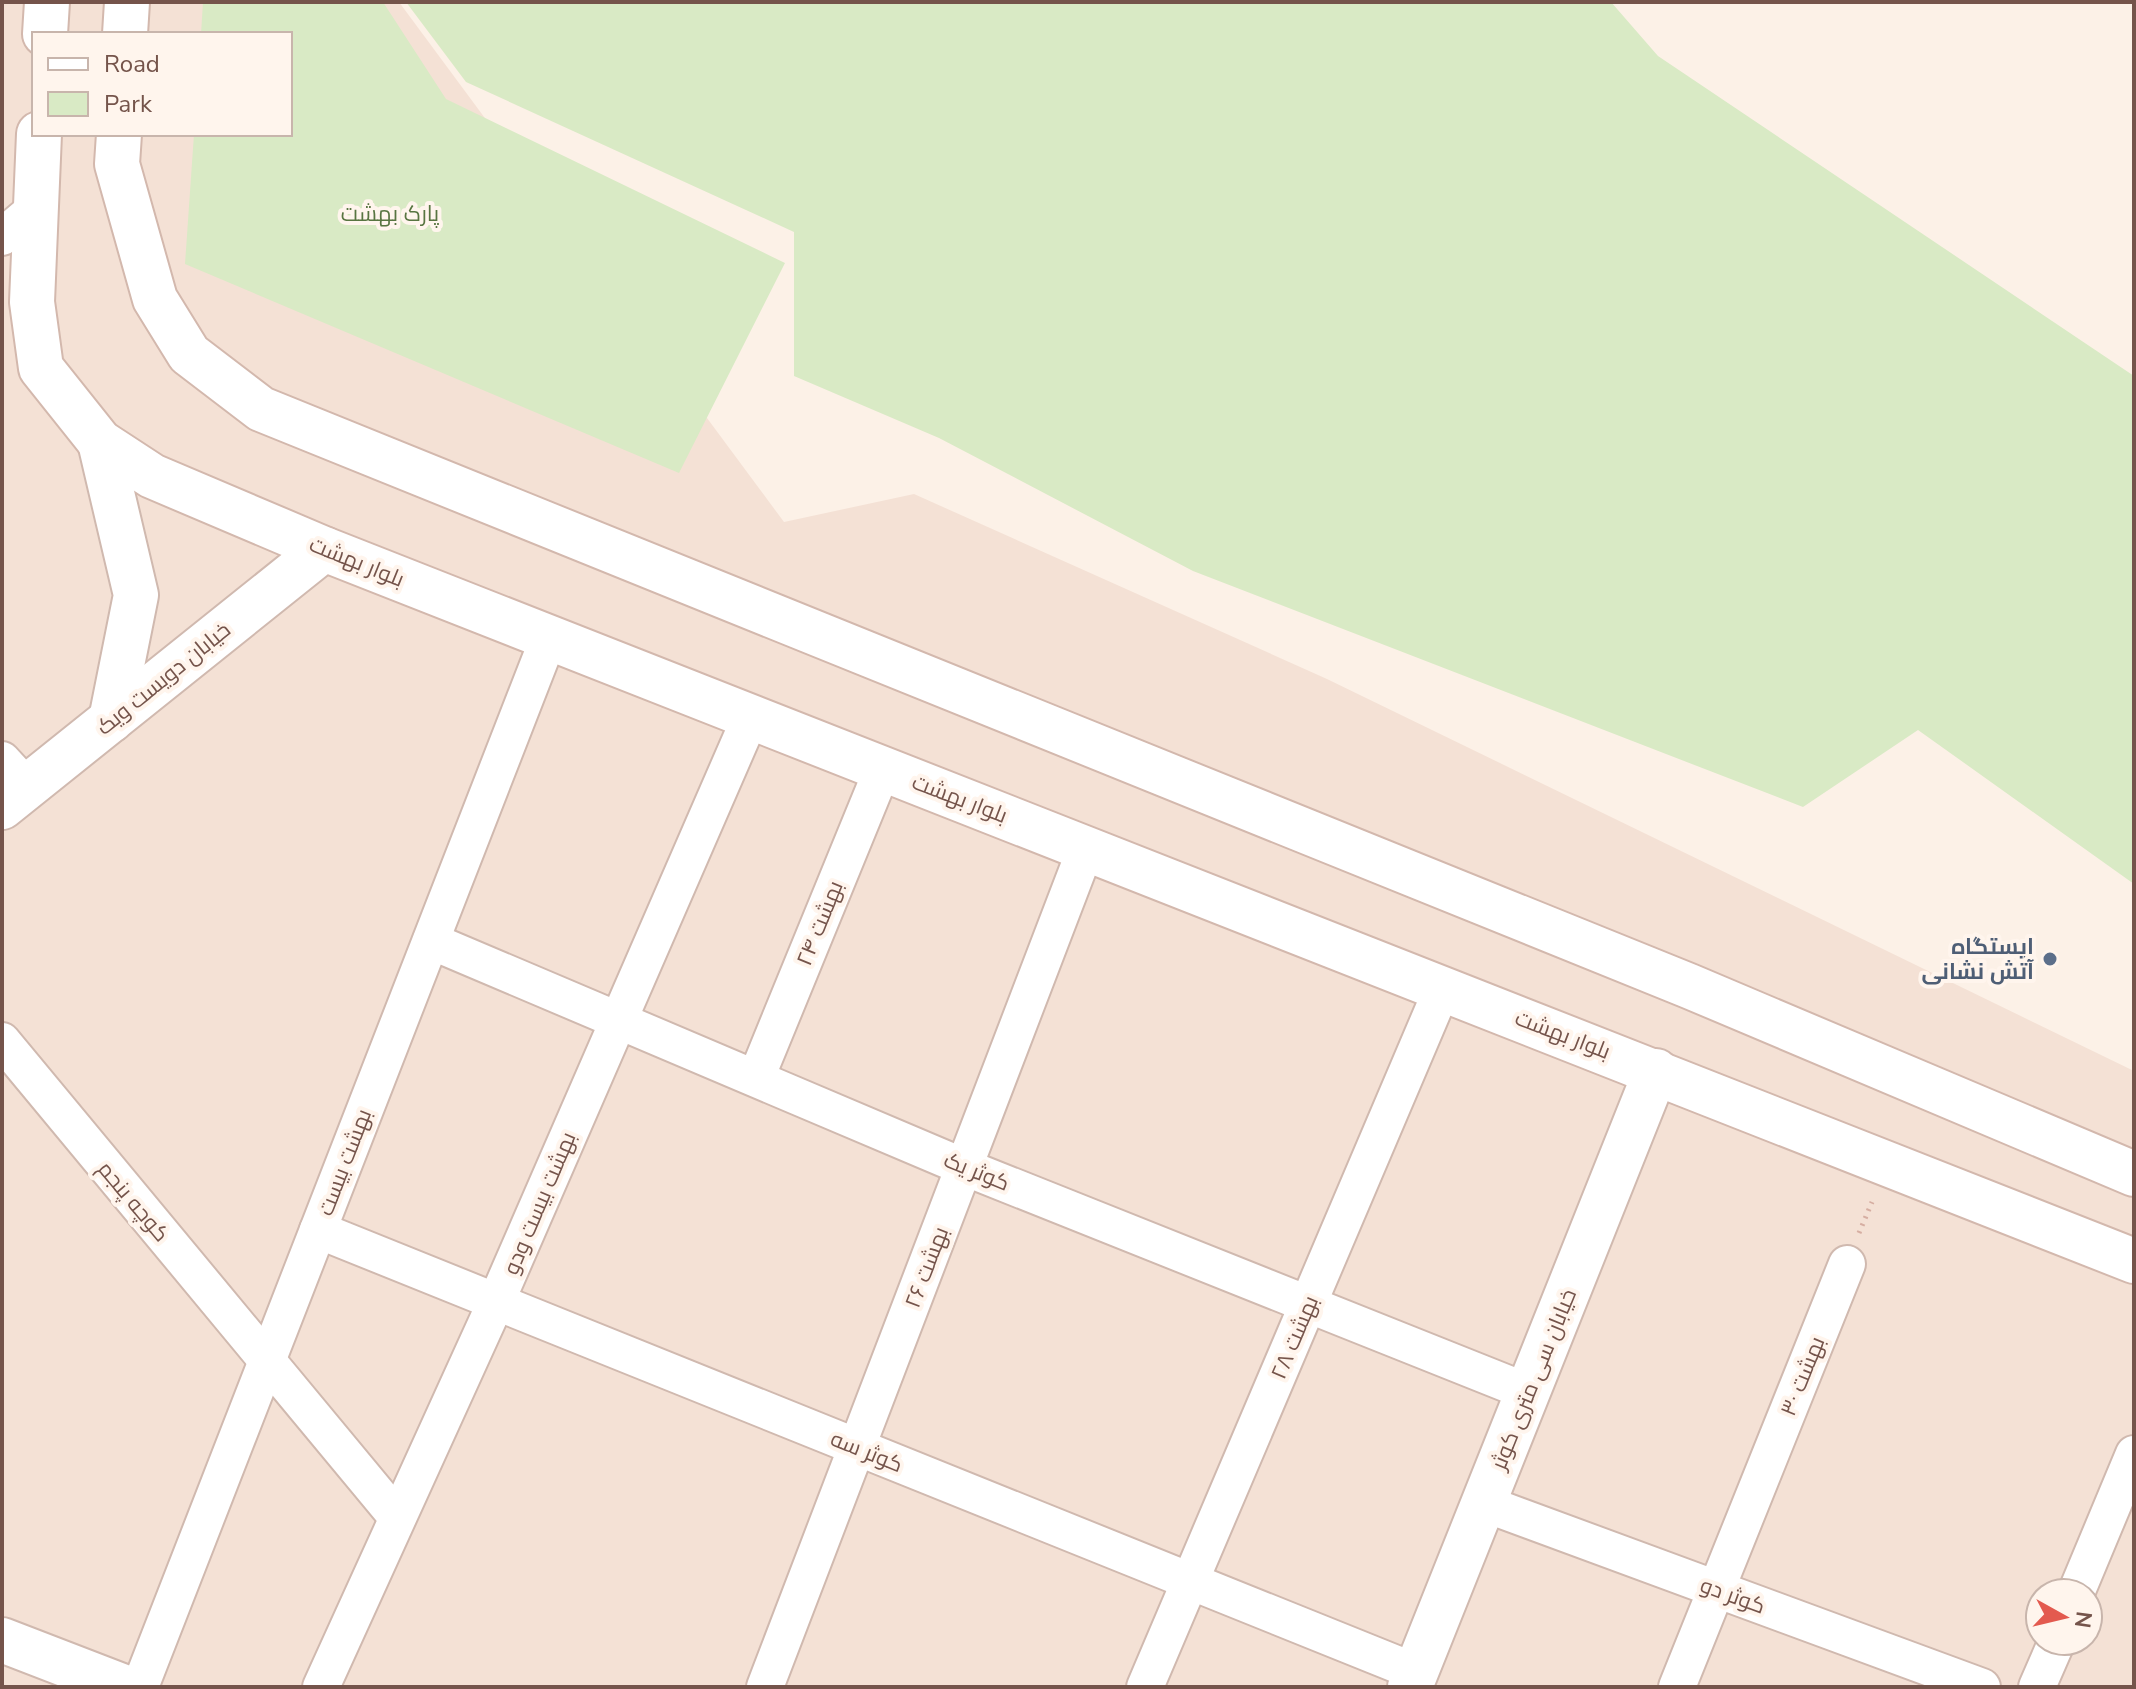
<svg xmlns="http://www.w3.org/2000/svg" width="2136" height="1689" viewBox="0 0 2136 1689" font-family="'Nunito Sans',Cairo,sans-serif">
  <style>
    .residential { fill: #f4e1d5; fill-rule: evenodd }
    .green { fill: #d9eac5 }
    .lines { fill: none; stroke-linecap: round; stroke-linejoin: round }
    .minor-casing { stroke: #d0b9af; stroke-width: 40 }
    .tertiary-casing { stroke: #d0b9af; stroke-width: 48 }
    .secondary-casing { stroke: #d3b8ad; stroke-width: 48 }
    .path { stroke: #d6aea2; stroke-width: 5; stroke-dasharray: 2 6; stroke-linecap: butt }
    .minor { stroke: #fff; stroke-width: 36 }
    .tertiary { stroke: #fff; stroke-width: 44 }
    .secondary { stroke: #fff; stroke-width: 44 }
    .service-dot { fill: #5c6f8a; stroke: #fff5ed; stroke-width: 3 }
    .labels { text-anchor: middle; stroke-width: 8; stroke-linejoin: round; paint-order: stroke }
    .park-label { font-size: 22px; fill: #587541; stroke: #fff5ed }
    .street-label { font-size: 22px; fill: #75544b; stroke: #fff5ed }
    .service-label { font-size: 22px; font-weight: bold; fill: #4e5e75; stroke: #fff5ed; text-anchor: end }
  </style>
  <rect width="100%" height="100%" fill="#fcf1e7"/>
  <path class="residential" d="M2,2H399L784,522L914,494L1327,679L2134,1071V1687H2ZM34,34H290V134H34ZM2040,1593H2088V1641H2040Z"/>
  <g class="green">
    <polygon points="203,2 383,2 446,99 785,263 679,473 185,264 194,134 290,134 290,34 201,34"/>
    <polygon points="406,2 1611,2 1658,56 2134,376 2134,884 1918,730 1803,807 1193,571 939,438 794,376 794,232 466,82"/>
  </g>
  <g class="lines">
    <defs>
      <g id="minor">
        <polyline points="2,237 36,208"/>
        <polyline points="2,760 27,787"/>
        <polyline points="431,941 964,1167 1528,1392"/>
        <polyline points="2,1041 396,1516"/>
        <polyline points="756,1078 883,768"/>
        <polyline points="318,1230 1416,1672"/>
        <polyline points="1483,1503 1982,1687"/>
        <polyline points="2076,1593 2134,1454"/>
        <polyline points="140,1687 549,637"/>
        <polyline points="321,1687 496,1302 751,716"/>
        <polyline points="765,1687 1086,848"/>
        <polyline points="1145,1687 1443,987"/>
        <polyline points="1677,1687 1847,1264"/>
        <polyline points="2037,1687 2057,1641"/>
      </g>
      <g id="tertiary">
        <polyline points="100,442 136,595 111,720"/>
        <polyline points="2,807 324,549"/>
        <polyline points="2,1640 124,1687"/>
        <polyline points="1410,1687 1656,1071"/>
      </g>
      <g id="secondary">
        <polyline points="45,34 47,2"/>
        <polyline points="125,34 127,2"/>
        <polyline points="39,134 32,302 41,368 100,442 152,476 324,549 2134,1261"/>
        <polyline points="119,134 117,164 155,299 189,354 261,409 1689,986 2134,1174"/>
      </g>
    </defs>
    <use href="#minor" class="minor-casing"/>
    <use href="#tertiary" class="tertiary-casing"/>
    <use href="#secondary" class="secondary-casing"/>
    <polyline class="path" points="1859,1233 1872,1202"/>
    <use href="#minor" class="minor"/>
    <use href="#tertiary" class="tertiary"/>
    <use href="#secondary" class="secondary"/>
  </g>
  <circle class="service-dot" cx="2050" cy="959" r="8"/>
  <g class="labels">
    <g class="park-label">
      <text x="390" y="221">پارک بهشت</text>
    </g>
    <g class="street-label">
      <text transform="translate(357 561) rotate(22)" y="8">بلوار بهشت</text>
      <text transform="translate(163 678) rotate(-39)" y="8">خیابان دویست ویک</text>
      <text transform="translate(960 798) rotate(21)" y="8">بلوار بهشت</text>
      <text transform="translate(819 923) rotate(-68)" y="8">بهشت ۲۴</text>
      <text transform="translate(1563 1034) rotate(21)" y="8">بلوار بهشت</text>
      <text transform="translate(344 1162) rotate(-69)" y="8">بهشت بیست</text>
      <text transform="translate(977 1171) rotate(22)" y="8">کوثر یک</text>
      <text transform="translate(134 1201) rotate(50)" y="8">کوچه پنجم</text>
      <text transform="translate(539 1203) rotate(-67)" y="8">بهشت بیست ودو</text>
      <text transform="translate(926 1267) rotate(-69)" y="8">بهشت ۲۶</text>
      <text transform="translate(1294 1337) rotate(-67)" y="8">بهشت ۲۸</text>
      <text transform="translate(1802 1376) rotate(-68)" y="8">بهشت ۳۰</text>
      <text transform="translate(1533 1379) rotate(-68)" y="8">خیابان سی متری کوثر</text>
      <text transform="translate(867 1451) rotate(22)" y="8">کوثر سه</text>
      <text transform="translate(1733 1595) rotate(20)" y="8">کوثر دو</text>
    </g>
    <g class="service-label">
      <text x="2034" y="954">ایستگاه<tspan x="2034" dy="25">آتش نشانی</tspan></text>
    </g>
  </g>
  <rect width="2136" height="1689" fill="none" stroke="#75544b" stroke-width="8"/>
  <rect x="32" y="32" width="260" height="104" fill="#fff5ed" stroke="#c8b5ac" stroke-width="2"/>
  <rect x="48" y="58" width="40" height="12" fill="#ffffff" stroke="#c8b5ac" stroke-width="2"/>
  <text x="104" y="72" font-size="24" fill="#75544b">Road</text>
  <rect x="48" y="92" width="40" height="24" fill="#d9eac5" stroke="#c8b5ac" stroke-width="2"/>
  <text x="104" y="112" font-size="24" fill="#75544b">Park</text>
  <g transform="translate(2064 1617) rotate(98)"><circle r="38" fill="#fff5ed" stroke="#c8b5ac" stroke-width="2"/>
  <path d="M0-6L14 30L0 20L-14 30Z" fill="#e35a4f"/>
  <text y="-12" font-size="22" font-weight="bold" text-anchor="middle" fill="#75544b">N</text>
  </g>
</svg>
